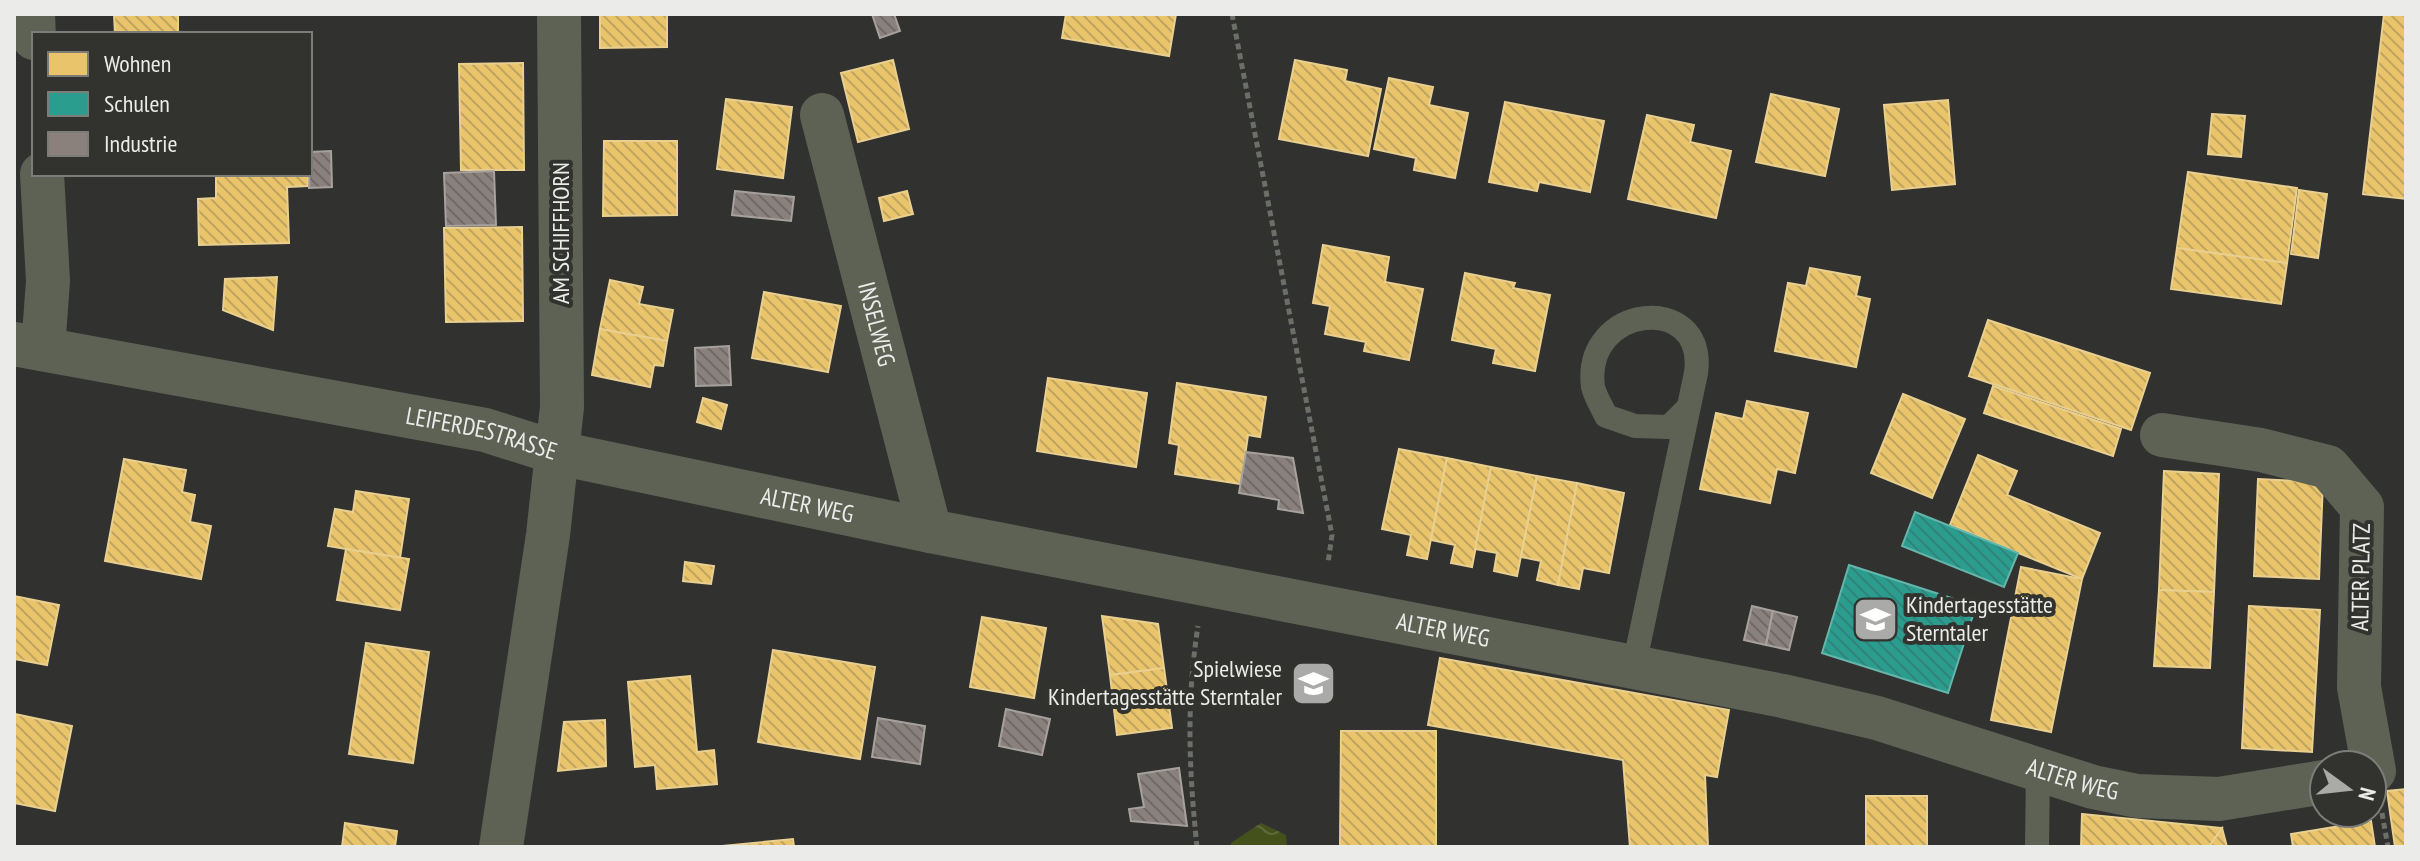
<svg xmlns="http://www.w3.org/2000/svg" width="2420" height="861" viewBox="0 0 2420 861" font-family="'PT Sans Narrow',sans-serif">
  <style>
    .water { fill: url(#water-waves) }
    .homes { fill: url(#homes-back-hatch); stroke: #ead090; stroke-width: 2 }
    .schools { fill: url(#schools-back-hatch); stroke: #64b5aa; stroke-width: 2 }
    .industry { fill: url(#industry-back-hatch); stroke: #a7a19d; stroke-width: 2 }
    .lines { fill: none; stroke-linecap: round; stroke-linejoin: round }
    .path { stroke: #6c6f67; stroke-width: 5; stroke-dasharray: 6 4; stroke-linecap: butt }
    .lane { stroke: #5e6255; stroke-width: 24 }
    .street { stroke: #5e6255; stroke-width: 44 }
    .labels { text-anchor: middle; stroke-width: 8; stroke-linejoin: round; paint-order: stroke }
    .street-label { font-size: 24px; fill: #ebece9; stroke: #32332f }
    .poi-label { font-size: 24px; fill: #ebece9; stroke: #32332f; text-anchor: start }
  </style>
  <defs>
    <pattern id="water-waves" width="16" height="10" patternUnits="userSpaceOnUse" patternTransform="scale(2)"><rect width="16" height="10" fill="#44511b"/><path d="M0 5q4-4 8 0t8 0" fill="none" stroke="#5f6a3c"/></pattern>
    <pattern id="homes-back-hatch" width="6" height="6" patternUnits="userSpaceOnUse" patternTransform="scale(2)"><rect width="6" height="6" fill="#e9c46a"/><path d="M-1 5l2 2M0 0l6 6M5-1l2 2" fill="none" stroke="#c0a561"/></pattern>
    <pattern id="schools-back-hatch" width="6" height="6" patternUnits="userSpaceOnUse" patternTransform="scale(2)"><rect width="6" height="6" fill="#2a9d8f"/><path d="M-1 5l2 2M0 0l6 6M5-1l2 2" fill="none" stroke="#328379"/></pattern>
    <pattern id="industry-back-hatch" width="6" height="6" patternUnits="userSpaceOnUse" patternTransform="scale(2)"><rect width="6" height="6" fill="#8a817c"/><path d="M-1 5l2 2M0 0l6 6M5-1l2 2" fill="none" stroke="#6f6a66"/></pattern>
  </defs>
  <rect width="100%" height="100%" fill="#313230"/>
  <polygon class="water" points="1261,823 1286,835 1287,847 1231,847 1231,843"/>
  <g class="homes">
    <polygon points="114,14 178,14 178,34 115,34"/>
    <polygon points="600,14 667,14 667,47 600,48"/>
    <polygon points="1066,14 1176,14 1169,56 1062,38"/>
    <polygon points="2384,14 2406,14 2406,199 2363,194"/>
    <polygon points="893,60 909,129 858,142 841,73"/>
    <polygon points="1295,60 1347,70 1345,81 1381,89 1368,156 1279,139"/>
    <polygon points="523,63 524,170 461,170 459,64"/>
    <polygon points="1389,78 1433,87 1429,105 1468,113 1455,178 1414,170 1416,158 1374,149"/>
    <polygon points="1771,94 1839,109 1825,176 1756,162"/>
    <polygon points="726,99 792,107 783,178 717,169"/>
    <polygon points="1948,100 1955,184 1892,190 1884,105"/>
    <polygon points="1505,102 1604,121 1590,192 1539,182 1537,191 1489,182"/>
    <polygon points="2212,114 2245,116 2241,157 2208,154"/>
    <polygon points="1647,115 1694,125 1690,142 1731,151 1716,218 1628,199"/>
    <polygon points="604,141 677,141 677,215 603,216"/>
    <polygon points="2188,172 2297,188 2287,263 2177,248"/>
    <polygon points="216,174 308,174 308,186 287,187 289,243 199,245 198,199 216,198"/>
    <polygon points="2299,190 2327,194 2318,258 2291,254"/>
    <polygon points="907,191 913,214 884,221 879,198"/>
    <polygon points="522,227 523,321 446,322 444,228"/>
    <polygon points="1323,245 1389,257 1385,282 1423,289 1409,360 1364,351 1366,342 1325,334 1330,306 1313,303"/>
    <polygon points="2177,248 2287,263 2281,304 2171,289"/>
    <polygon points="1810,268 1860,277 1856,296 1870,299 1856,367 1775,351 1788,283 1806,286"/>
    <polygon points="1465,273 1515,283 1513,288 1550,295 1535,371 1493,363 1496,349 1452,340"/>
    <polygon points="277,277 273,330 223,310 225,279"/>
    <polygon points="610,280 643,287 639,304 673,310 667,341 600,329"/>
    <polygon points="764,292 841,306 828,372 752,358"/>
    <polygon points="1988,320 2150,373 2131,430 1969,376"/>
    <polygon points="600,329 667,341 663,366 654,365 650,387 592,375"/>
    <polygon points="1048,378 1147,393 1136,467 1037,451"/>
    <polygon points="1177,383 1266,397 1260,437 1248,435 1241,484 1175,474 1179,445 1169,443"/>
    <polygon points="1993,386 2121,429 2113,456 1984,413"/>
    <polygon points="1903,394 1965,419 1932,498 1871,473"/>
    <polygon points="703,398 727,405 721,429 697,422"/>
    <polygon points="1747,401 1808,413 1795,473 1777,469 1770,503 1700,489 1716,413 1743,419"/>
    <polygon points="1399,449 1447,458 1427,559 1407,555 1411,535 1382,529"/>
    <polygon points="1978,455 2017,471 2007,495 2100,533 2082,579 1950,525"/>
    <polygon points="1447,458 1491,467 1472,567 1451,563 1455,545 1431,540"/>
    <polygon points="124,459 186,470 182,492 195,495 190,522 211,526 201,579 105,561"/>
    <polygon points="1491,467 1537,476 1517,576 1494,571 1497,553 1475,549"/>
    <polygon points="2164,471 2219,474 2214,592 2159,590"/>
    <polygon points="1537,476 1577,483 1558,585 1537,580 1541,561 1521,557"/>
    <polygon points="2258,479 2323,482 2319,579 2254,576"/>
    <polygon points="1577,483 1624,493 1609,573 1583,568 1579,589 1558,585"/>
    <polygon points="356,491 409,499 400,558 328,546 335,509 353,512"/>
    <polygon points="346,549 409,559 400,610 337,600"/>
    <polygon points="685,562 714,566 711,584 683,581"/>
    <polygon points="2021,567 2082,579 2051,732 1991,720"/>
    <polygon points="2159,590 2214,592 2210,668 2154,666"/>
    <polygon points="14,596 59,605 47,665 14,659"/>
    <polygon points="2249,606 2320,610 2312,752 2242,748"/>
    <polygon points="1102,616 1158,624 1164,668 1110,675"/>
    <polygon points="982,617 1046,628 1034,698 970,687"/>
    <polygon points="366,643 429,652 413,763 349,754"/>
    <polygon points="773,650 875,667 860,759 758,742"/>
    <polygon points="1440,658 1729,710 1717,777 1705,775 1708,847 1630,847 1623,760 1428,725"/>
    <polygon points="1164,668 1172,728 1117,735 1110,675"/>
    <polygon points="690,676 697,752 714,750 717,784 657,789 655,765 635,767 628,682"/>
    <polygon points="15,714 72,726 55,811 14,803"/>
    <polygon points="605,720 606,766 558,771 564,722"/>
    <polygon points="1341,731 1436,731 1436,847 1340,847"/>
    <polygon points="2406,789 2406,847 2395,847 2387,791"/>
    <rect x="1866" y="796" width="61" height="51"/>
    <polygon points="2082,814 2222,828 2209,847 2081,847"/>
    <polygon points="2371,821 2375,847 2293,847 2291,834"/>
    <polygon points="345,823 397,831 395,847 342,847"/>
    <polygon points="2222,828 2227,847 2209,847"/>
    <polygon points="793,839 794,847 723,847 723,846"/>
  </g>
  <g class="schools">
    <polygon points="1915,512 2018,553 2004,587 1902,546"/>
    <polygon points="1849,565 1976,606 1948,693 1822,653"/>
  </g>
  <g class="industry">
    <polygon points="872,14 894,14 900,31 880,38"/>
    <polygon points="331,151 332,187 309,188 310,152"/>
    <polygon points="494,171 496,225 446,226 444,173"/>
    <polygon points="735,191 794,197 791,221 732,215"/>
    <polygon points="729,346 731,385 696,386 695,348"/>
    <polygon points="1246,452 1293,458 1303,513 1278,509 1279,500 1239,493"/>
    <polygon points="1752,606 1773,611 1766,645 1744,640"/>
    <polygon points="1773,611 1797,617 1789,650 1766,645"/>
    <polygon points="1006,709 1050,719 1042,755 999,746"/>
    <polygon points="878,718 925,726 920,764 872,757"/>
    <polygon points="1179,768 1187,826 1131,821 1129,809 1144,807 1138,774"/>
  </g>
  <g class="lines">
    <g class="path">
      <polyline points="1232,14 1332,535 1328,563"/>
      <polyline points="2382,813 2388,847"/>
      <path d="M1197,847C1189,771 1186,702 1198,626"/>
    </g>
    <g class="lane">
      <path d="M1634,666L1696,373C1707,291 1582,304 1593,387C1595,396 1602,407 1606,416L1635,426L1669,427L1688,408"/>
      <polyline points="2037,847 2038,769"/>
    </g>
    <g class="street">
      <polyline points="33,14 34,38"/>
      <path id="s1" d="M822,115L930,531"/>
      <polyline points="42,174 48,281 43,349"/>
      <path id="s2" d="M14,344L485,430L558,453L930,531L1783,696L1877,718L2093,787L2137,796L2219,799L2324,782"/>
      <polyline points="2162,435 2261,450 2328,467 2362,507 2359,687 2374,771"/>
      <polyline points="501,847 548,535 562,407 559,14"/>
    </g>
  </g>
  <defs>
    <symbol id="school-square" viewBox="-11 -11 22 22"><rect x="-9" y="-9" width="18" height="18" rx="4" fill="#aaaba8" stroke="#32332f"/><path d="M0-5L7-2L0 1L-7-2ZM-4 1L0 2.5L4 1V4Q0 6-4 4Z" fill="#fff"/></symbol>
  </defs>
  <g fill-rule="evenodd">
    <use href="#school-square" x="1850" y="594" width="51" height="51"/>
    <use href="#school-square" x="1288" y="658" width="51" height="51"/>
  </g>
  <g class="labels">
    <g class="street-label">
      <text transform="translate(561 233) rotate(-90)" y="8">AM SCHIFFHORN</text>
      <text dy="8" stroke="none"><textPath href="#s1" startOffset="216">INSELWEG</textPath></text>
      <text dy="8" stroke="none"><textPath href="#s2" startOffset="476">LEIFERDESTRASSE</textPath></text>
      <text dy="8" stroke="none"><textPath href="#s2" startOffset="810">ALTER WEG</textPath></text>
      <text transform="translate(2361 577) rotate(-89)" y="8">ALTER PLATZ</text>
      <text dy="8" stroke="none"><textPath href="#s2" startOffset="1458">ALTER WEG</textPath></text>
      <text dy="8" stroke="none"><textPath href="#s2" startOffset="2106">ALTER WEG</textPath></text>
    </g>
    <g class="poi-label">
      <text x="1906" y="613">Kindertagesstätte<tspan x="1906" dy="28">Sterntaler</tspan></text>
      <text x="1282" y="677" text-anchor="end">Spielwiese<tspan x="1282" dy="28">Kindertagesstätte Sterntaler</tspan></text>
    </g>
  </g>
  <rect width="2420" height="861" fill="none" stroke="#ebece9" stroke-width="32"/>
  <rect x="32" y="32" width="280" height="144" fill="#32332f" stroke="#7c7d79" stroke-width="2"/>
  <rect x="48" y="52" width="40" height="24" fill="#e9c46a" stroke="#7c7d79" stroke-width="2"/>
  <text x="104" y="72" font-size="24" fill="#ebece9">Wohnen</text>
  <rect x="48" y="92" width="40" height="24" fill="#2a9d8f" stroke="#7c7d79" stroke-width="2"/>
  <text x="104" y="112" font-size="24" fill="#ebece9">Schulen</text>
  <rect x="48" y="132" width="40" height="24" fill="#8a817c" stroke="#7c7d79" stroke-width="2"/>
  <text x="104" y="152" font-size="24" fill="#ebece9">Industrie</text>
  <g transform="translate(2348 789) rotate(105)"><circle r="38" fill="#32332f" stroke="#7c7d79" stroke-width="2"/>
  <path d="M0-6L14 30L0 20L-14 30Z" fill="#aaaba8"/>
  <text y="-12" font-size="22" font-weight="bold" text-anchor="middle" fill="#ebece9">N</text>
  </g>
</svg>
